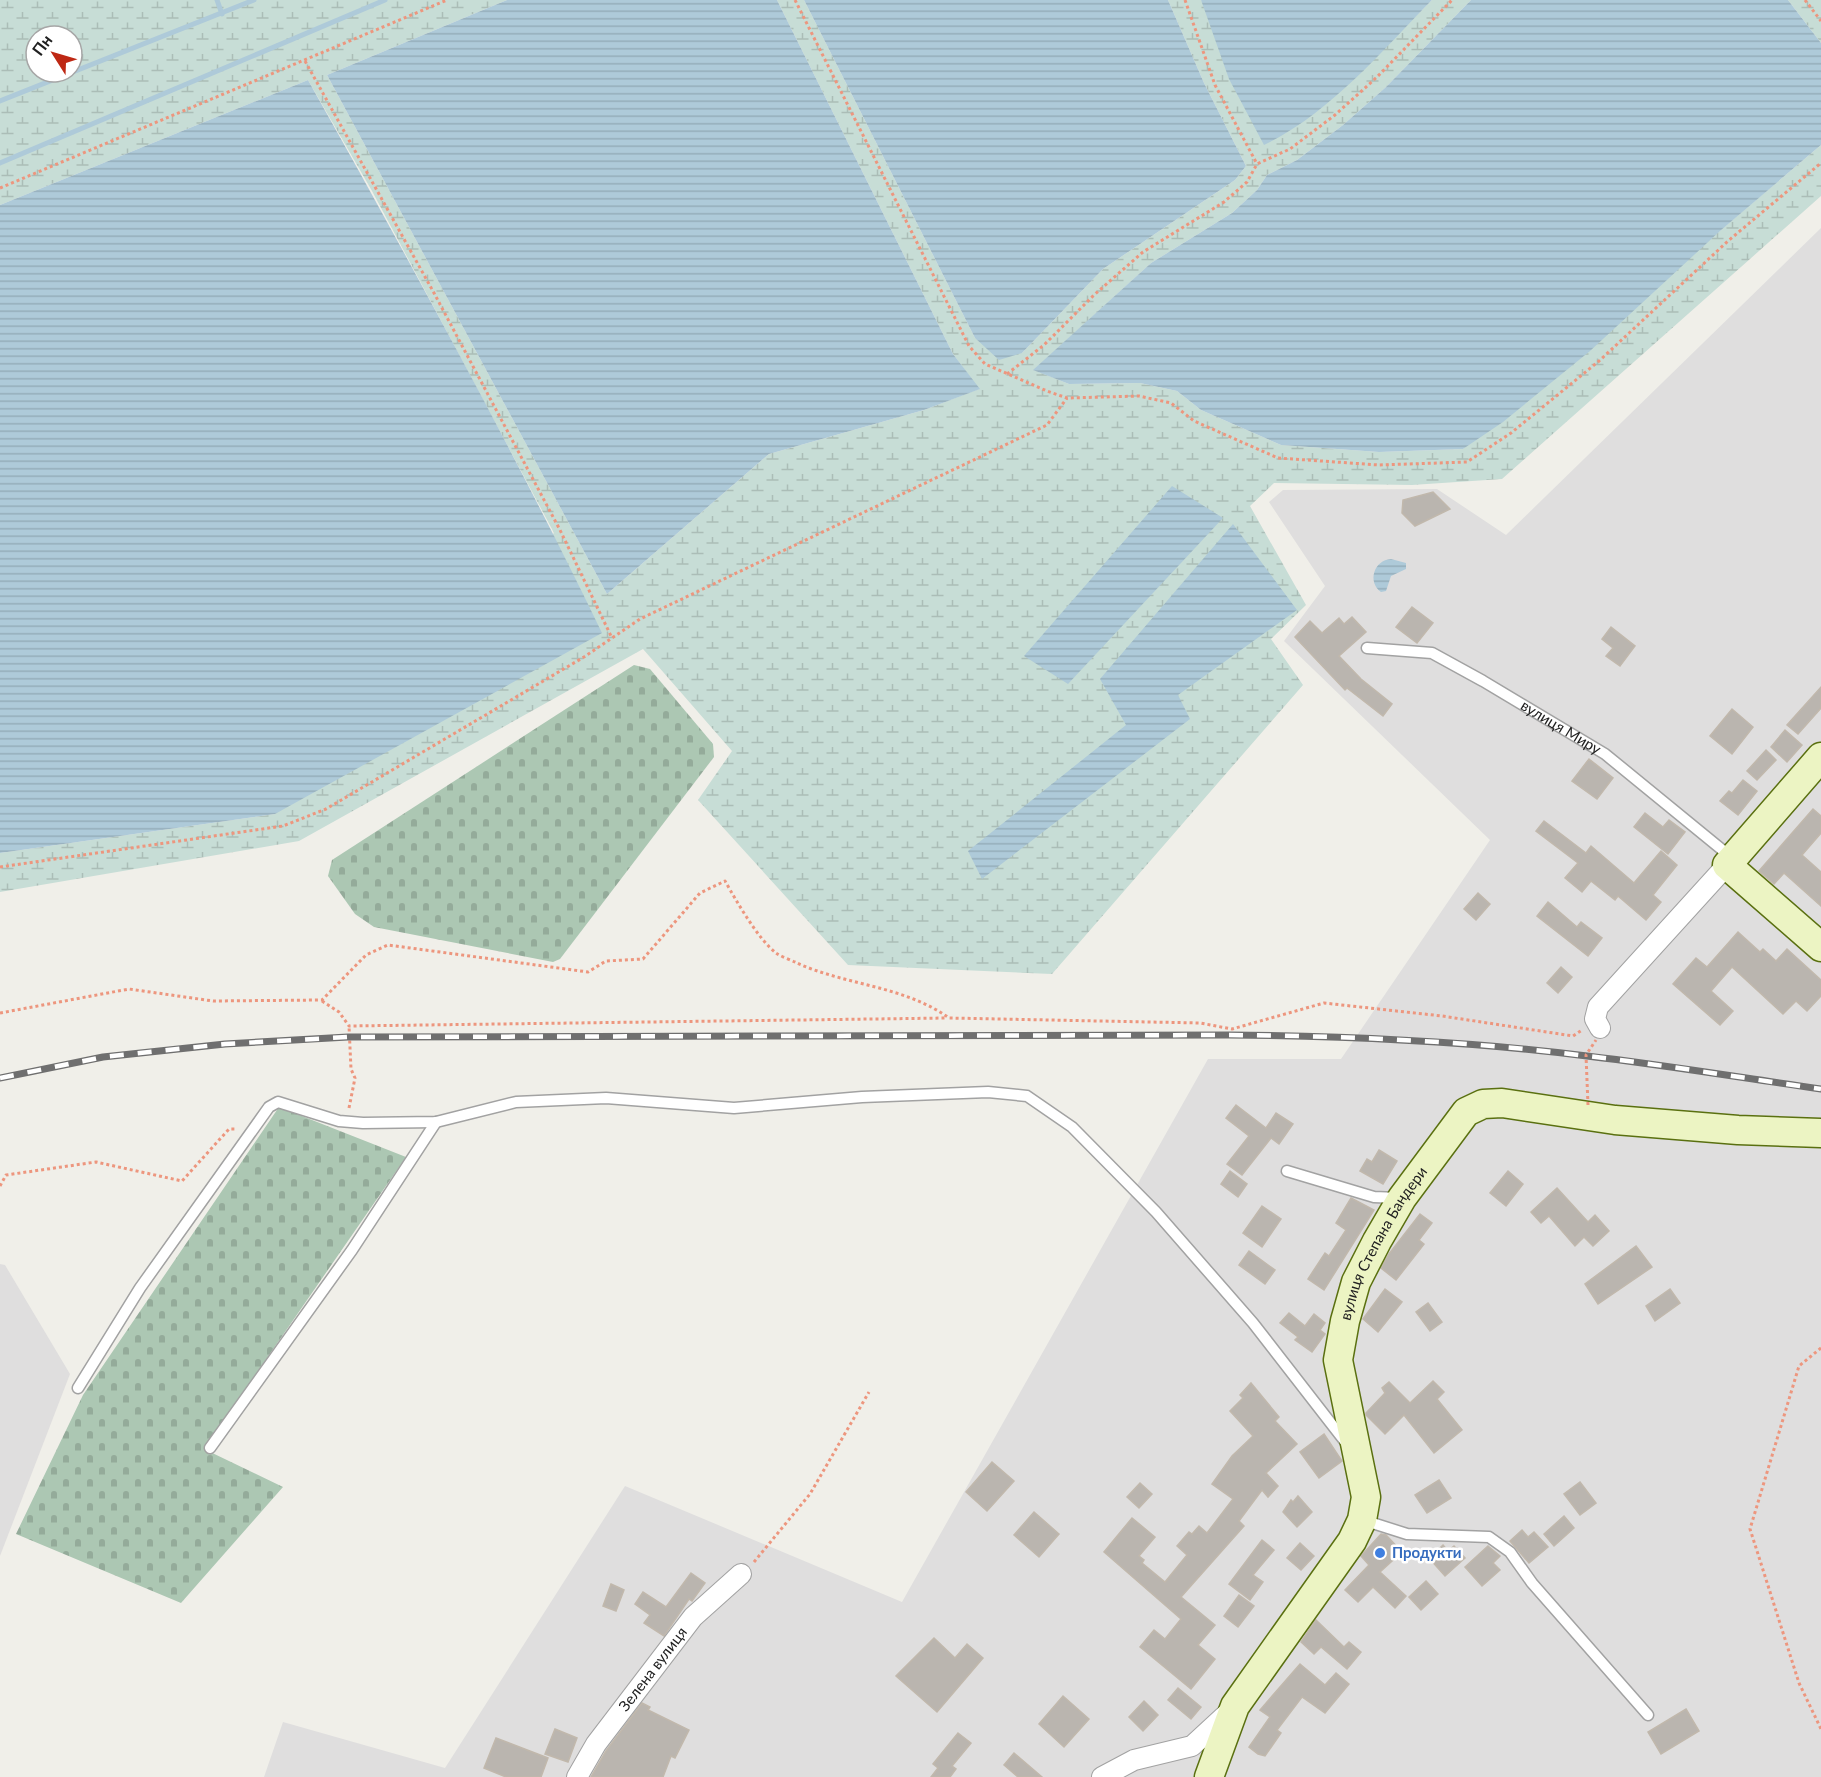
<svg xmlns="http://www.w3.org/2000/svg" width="1821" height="1777" viewBox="0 0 1821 1777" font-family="Lato,sans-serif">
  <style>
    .residential { fill: #dfdede }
    .wetland { fill: url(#wetland-marsh); fill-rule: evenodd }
    .cemetery { fill: url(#cemetery-stones) }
    .water { fill: url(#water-rules) }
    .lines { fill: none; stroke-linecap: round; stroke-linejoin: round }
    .stream { stroke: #aecad9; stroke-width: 5 }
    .building { fill: #bab5af; stroke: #c1b8ac; stroke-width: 1.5 }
    .lane-casing { stroke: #a2a2a2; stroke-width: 13 }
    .street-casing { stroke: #a2a2a2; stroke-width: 22 }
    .secondary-casing { stroke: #5a7010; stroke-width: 31 }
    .path { stroke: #ed967e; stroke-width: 3; stroke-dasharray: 3 3; stroke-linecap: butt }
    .lane { stroke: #fff; stroke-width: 10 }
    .street { stroke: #fff; stroke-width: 20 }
    .secondary { stroke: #ecf4c3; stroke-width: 28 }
    .rail-casing { stroke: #6f6f6f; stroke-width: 7 }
    .rail { stroke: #fff; stroke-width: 4.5; stroke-dasharray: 14; stroke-linecap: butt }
    .path-bridge { stroke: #ed967e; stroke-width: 3; stroke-dasharray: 3 3; stroke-linecap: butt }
    .shop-dot { fill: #3f7fe0; stroke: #fff; stroke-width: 2 }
    .labels { text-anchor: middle; stroke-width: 5; stroke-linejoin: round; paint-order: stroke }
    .street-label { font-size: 15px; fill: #212121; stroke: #fff }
    .shop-label { font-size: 15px; font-weight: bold; fill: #366cbe; stroke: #fff; text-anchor: start }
  </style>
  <defs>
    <pattern id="wetland-marsh" width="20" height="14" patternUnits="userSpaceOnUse" patternTransform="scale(1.5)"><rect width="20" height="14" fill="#c7ddd6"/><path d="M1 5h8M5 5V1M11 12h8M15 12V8" fill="none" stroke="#abbdb7"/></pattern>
    <pattern id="cemetery-stones" width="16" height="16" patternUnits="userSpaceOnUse" patternTransform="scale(1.5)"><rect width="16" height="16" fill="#acc7b3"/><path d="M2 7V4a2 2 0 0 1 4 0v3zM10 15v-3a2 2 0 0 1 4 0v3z" fill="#94ab9a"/></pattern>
    <pattern id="water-rules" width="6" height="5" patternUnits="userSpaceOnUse" patternTransform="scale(1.5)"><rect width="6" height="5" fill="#aecad9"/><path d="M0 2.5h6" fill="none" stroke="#95adba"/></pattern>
  </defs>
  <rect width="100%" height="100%" fill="#f0efe9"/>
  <g class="residential">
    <polygon points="1821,228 1821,1777 264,1777 283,1722 445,1768 625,1486 902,1602 1208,1059 1341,1059 1490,840 1284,641 1325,586 1269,502 1283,490 1437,489 1506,535"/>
    <polygon points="0,1264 5,1265 70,1374 0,1556"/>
  </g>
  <g class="wetland">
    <path d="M0,0H507L327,75L607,594L769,454L924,410L979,389L953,354L777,0H804L975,338L1022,353L1103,269L1235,180L1246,166L1204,83L1168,0H1201L1203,3L1367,66L1432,0H1471L1386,87L1343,125L1297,160L1267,175L1257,190L1232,213L1151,263L1034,370L1069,384L1140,383L1177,391L1201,410L1281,445L1379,452L1463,449L1821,145V196L1502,479L1412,485L1274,483L1250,506L1306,605L1271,639L1303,685L1052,974L848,965L698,800L732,751L643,649L299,841L0,892V853L275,814L554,533L372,191L308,80L0,205ZM36,36H72V72H36Z"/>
    <polygon points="1788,0 1821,0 1821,43"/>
  </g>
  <g class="cemetery">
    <polygon points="634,665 650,669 713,744 714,757 560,959 553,962 374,927 355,914 328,876 332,860"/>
    <polygon points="279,1107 406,1157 204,1449 283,1487 181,1603 16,1534 83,1395"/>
  </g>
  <g class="water">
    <polygon points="507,0 777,0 953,354 980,389 924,410 769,454 607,594 327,75"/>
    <polygon points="804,0 1168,0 1204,83 1246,166 1235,180 1103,269 1022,353 999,360 975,338"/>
    <path d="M1201,0H1432C1381,52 1329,114 1264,145L1229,79Z"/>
    <polygon points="1471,0 1788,0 1821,43 1821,145 1720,231 1590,351 1503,422 1463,449 1379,452 1281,445 1201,410 1177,391 1140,383 1069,384 1033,370 1151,263 1232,213 1257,190 1267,175 1297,160 1343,125 1386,87"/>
    <path d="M308,80C410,262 511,445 602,633L275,814L0,853V205Z"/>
    <polygon points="1172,486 1223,518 1068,684 1024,656"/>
    <polygon points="1233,524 1297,610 1178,695 1190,719 982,879 968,851 1126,725 1100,679"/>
    <path d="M1391,559L1406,563V569L1391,576L1386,591L1381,592C1367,582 1374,560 1391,559Z"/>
  </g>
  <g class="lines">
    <g class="stream">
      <polyline points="217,0 222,14"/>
      <polyline points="0,101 254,0"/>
      <polyline points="0,163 385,0"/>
    </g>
  </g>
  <g class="building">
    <polygon points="1433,492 1450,509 1415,526 1402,513 1403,500"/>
    <polygon points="1412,607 1433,623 1417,643 1396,627"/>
    <polygon points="1352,617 1366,632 1339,656 1361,679 1392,704 1383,716 1347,688 1345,690 1295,637 1310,621 1322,633 1339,618 1344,624"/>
    <polygon points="1611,627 1635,646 1620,666 1606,656 1613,648 1602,639"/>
    <polygon points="1821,687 1821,708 1798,734 1787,725"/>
    <polygon points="1732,709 1753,727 1732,754 1710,736"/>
    <polygon points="1785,730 1802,745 1787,762 1771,747"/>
    <polygon points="1766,750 1776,760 1757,780 1747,771"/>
    <polygon points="1589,759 1613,778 1597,799 1572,781"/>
    <polygon points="1743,780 1757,791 1738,815 1720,801 1729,791 1732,793"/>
    <polygon points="1813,809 1821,816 1821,833 1802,855 1821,872 1821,906 1784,873 1774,884 1759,871"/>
    <polygon points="1645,813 1663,827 1669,820 1685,832 1668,854 1634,827"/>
    <polygon points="1544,821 1586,853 1591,846 1634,883 1661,851 1677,865 1653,895 1661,902 1646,920 1618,896 1615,900 1591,881 1582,892 1565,878 1578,863 1536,831"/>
    <polygon points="1478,893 1490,904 1476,920 1464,909"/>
    <polygon points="1548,902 1577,927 1581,922 1602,938 1588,956 1537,916"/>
    <polygon points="1738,932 1760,952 1763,949 1776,961 1787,949 1821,980 1821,996 1807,1011 1796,1001 1783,1014 1732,967 1711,991 1733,1011 1720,1025 1673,984 1696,958 1707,967"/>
    <polygon points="1561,967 1572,977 1558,993 1547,983"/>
    <polygon points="1236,1105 1266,1128 1276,1113 1293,1124 1279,1144 1271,1138 1242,1175 1227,1164 1249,1136 1226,1118"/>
    <polygon points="1379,1150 1397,1161 1383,1184 1360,1171 1367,1159 1372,1162"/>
    <polygon points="1230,1171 1247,1184 1238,1197 1221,1184"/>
    <polygon points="1508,1171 1523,1184 1506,1206 1490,1193"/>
    <polygon points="1557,1188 1588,1222 1595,1215 1609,1231 1593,1246 1584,1237 1575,1246 1549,1216 1541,1223 1531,1212"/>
    <polygon points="1351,1198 1374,1210 1324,1290 1308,1279 1325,1253 1329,1256 1346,1230 1336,1223"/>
    <polygon points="1262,1206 1281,1219 1262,1247 1243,1233"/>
    <polygon points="1420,1214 1432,1223 1419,1240 1424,1244 1396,1280 1381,1268 1389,1254"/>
    <polygon points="1636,1246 1652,1267 1598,1304 1585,1284"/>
    <polygon points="1249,1251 1275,1270 1265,1284 1239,1265"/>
    <polygon points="1385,1289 1402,1302 1378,1332 1363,1319"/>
    <polygon points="1670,1289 1680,1303 1655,1321 1646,1306"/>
    <polygon points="1428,1303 1442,1322 1430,1331 1416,1312"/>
    <polygon points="1289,1313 1305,1326 1314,1314 1325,1323 1320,1330 1325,1334 1312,1352 1295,1340 1298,1337 1280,1323"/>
    <polygon points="1433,1381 1444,1392 1437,1399 1462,1430 1434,1453 1404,1415 1385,1434 1366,1415 1366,1413 1385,1393 1382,1388 1389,1382 1410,1403"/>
    <polygon points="1251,1383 1279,1417 1275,1421 1297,1444 1266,1473 1278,1486 1268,1497 1262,1490 1239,1521 1244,1526 1181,1597 1215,1625 1198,1645 1215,1659 1191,1689 1140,1647 1154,1630 1165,1639 1181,1619 1104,1552 1132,1518 1155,1537 1139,1556 1144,1560 1142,1563 1165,1582 1187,1555 1177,1546 1189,1532 1192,1534 1199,1526 1207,1533 1233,1499 1212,1484 1232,1456 1253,1436 1230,1411 1243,1398 1240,1395"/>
    <polygon points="1324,1434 1342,1461 1319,1478 1300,1452"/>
    <polygon points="992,1462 1014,1481 987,1511 966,1492"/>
    <polygon points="1439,1480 1451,1498 1427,1513 1415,1495"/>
    <polygon points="1580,1482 1596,1503 1580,1515 1564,1494"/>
    <polygon points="1140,1483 1152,1494 1139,1508 1127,1497"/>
    <polygon points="1298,1496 1312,1512 1297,1527 1283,1512 1291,1500 1293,1502"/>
    <polygon points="1034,1512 1059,1534 1039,1557 1014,1535"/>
    <polygon points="1564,1516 1574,1528 1554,1546 1544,1534"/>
    <polygon points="1522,1530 1528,1537 1534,1532 1548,1547 1529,1563 1510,1541"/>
    <polygon points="1381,1534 1386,1535 1402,1552 1380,1572 1406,1596 1395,1608 1373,1587 1358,1602 1345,1590 1369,1565 1361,1556"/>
    <polygon points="1262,1540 1274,1550 1253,1575 1263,1582 1250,1600 1229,1584"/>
    <polygon points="1300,1543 1314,1556 1301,1570 1287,1558"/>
    <polygon points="1443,1545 1448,1551 1454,1546 1465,1558 1445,1576 1429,1558"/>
    <polygon points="1488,1546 1500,1556 1493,1563 1500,1570 1482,1586 1465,1567"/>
    <polygon points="691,1573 705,1583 692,1601 689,1599 664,1636 644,1623 650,1615 635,1604 643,1592 666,1607"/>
    <polygon points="1426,1581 1438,1594 1421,1610 1409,1597"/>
    <polygon points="611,1584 624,1590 616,1611 603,1606"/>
    <polygon points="1239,1595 1254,1606 1238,1627 1224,1616"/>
    <polygon points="1316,1620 1344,1647 1349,1642 1361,1652 1347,1669 1321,1647 1314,1654 1301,1642"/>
    <polygon points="934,1638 955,1658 967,1644 983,1658 937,1712 896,1676"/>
    <polygon points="1300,1664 1325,1685 1336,1673 1349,1684 1325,1713 1302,1697 1277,1730 1281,1733 1265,1756 1258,1754 1249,1747 1270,1717 1260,1710"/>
    <polygon points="1178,1688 1201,1707 1191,1719 1168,1700"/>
    <polygon points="1063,1696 1089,1719 1064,1747 1039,1724"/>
    <polygon points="1144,1701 1158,1715 1143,1731 1129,1717"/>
    <polygon points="642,1703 650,1707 648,1710 689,1730 675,1758 671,1756 663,1777 591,1777 606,1751"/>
    <polygon points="1686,1709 1699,1731 1661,1754 1648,1732"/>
    <polygon points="555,1729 577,1738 568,1762 545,1754"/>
    <polygon points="958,1733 971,1743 952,1766 956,1769 950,1777 931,1777 938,1768 933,1764"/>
    <polygon points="496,1738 548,1758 541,1777 506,1777 484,1768"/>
    <polygon points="1014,1753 1042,1777 1018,1777 1004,1765"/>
  </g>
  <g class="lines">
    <defs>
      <g id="lane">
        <path id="s1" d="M1367,648L1432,653L1483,681L1605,754L1731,857"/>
        <polyline points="1287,1171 1374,1197 1398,1198"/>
        <polyline points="78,1388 140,1288 269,1107 278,1102 339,1121 363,1123 436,1122 516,1102 606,1098 734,1108 862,1097 988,1092 1027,1096 1072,1127 1156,1212 1253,1323 1347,1444"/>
        <polyline points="210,1448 352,1250 436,1122"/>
        <polyline points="1363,1520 1407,1534 1489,1537 1510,1552 1532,1583 1648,1715"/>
      </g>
      <g id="street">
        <polyline points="1600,1028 1595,1019 1598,1007 1727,865"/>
        <path id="s2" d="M577,1777L596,1744L693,1617L741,1574"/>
        <polyline points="1102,1777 1134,1760 1192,1746 1231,1710"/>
      </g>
      <g id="secondary">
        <polyline points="1821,757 1727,865 1821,947"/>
        <path id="s3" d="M1209,1777L1235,1706L1352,1541L1362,1520L1366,1497L1338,1360L1345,1321L1356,1282L1377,1241L1402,1198L1466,1112L1483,1104L1502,1103L1615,1120L1738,1130L1821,1133"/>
      </g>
    </defs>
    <use href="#lane" class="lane-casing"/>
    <use href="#street" class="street-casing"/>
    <use href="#secondary" class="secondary-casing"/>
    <g class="path">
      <polyline points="795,0 969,346 985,364 1047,391 1067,398 1139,396 1171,403 1194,421 1278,458 1379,465 1467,462 1511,433 1599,361 1728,241 1821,163"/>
      <polyline points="1185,0 1215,85 1257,164"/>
      <polyline points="1805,0 1821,21"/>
      <polyline points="305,61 434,293 560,530 612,638"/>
      <polyline points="0,188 447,0"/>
      <polyline points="1007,374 1044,345 1094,295 1143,252 1224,202 1247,182 1257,164 1290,149 1335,115 1377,77 1452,0"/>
      <polyline points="0,867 283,826 326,809 584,657 640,619 1047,425 1067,398"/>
      <polyline points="322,1001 339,1012 349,1026 947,1018"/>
      <path d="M0,1013L129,989L213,1001L322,1000L366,955L388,945L588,972L606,961L643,959L700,893L725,881C737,902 758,939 776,953C782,957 791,960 797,963C845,985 905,986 949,1018L1200,1023L1232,1029L1324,1003L1442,1016L1573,1036L1582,1030"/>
      <polyline points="349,1108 355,1078 351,1069 349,1026"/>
      <polyline points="0,1186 6,1175 96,1162 182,1181 229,1129 235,1129"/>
      <polyline points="1821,1348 1799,1366 1750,1529 1799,1683 1821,1729"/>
      <polyline points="754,1562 810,1494 869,1392"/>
    </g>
    <use href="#lane" class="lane"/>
    <use href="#street" class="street"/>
    <use href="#secondary" class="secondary"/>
    <defs>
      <path id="rail" d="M0,1078L103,1057L225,1044L348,1037L1229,1035C1348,1036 1468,1041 1587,1056C1665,1065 1743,1078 1821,1089"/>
    </defs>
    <use href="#rail" class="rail-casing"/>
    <use href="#rail" class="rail"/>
    <polyline class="path-bridge" points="1588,1105 1586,1055 1596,1040"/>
  </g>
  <circle class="shop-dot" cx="1380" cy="1553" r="6"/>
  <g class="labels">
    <g class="street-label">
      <text dy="5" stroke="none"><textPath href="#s1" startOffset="214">вулиця Миру</textPath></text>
      <text dy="5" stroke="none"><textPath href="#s3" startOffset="591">вулиця Степана Бандери</textPath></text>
      <text dy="5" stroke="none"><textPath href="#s2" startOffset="132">Зелена вулиця</textPath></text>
    </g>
    <g class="shop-label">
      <text x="1392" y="1558">Продукти</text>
    </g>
  </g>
  <g transform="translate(54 54) rotate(307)"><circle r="28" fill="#ffffff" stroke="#a6a6a6" stroke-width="1.5"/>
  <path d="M0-4.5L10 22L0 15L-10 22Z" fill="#be2814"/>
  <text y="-9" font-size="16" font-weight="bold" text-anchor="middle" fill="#212121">Пн</text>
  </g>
</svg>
